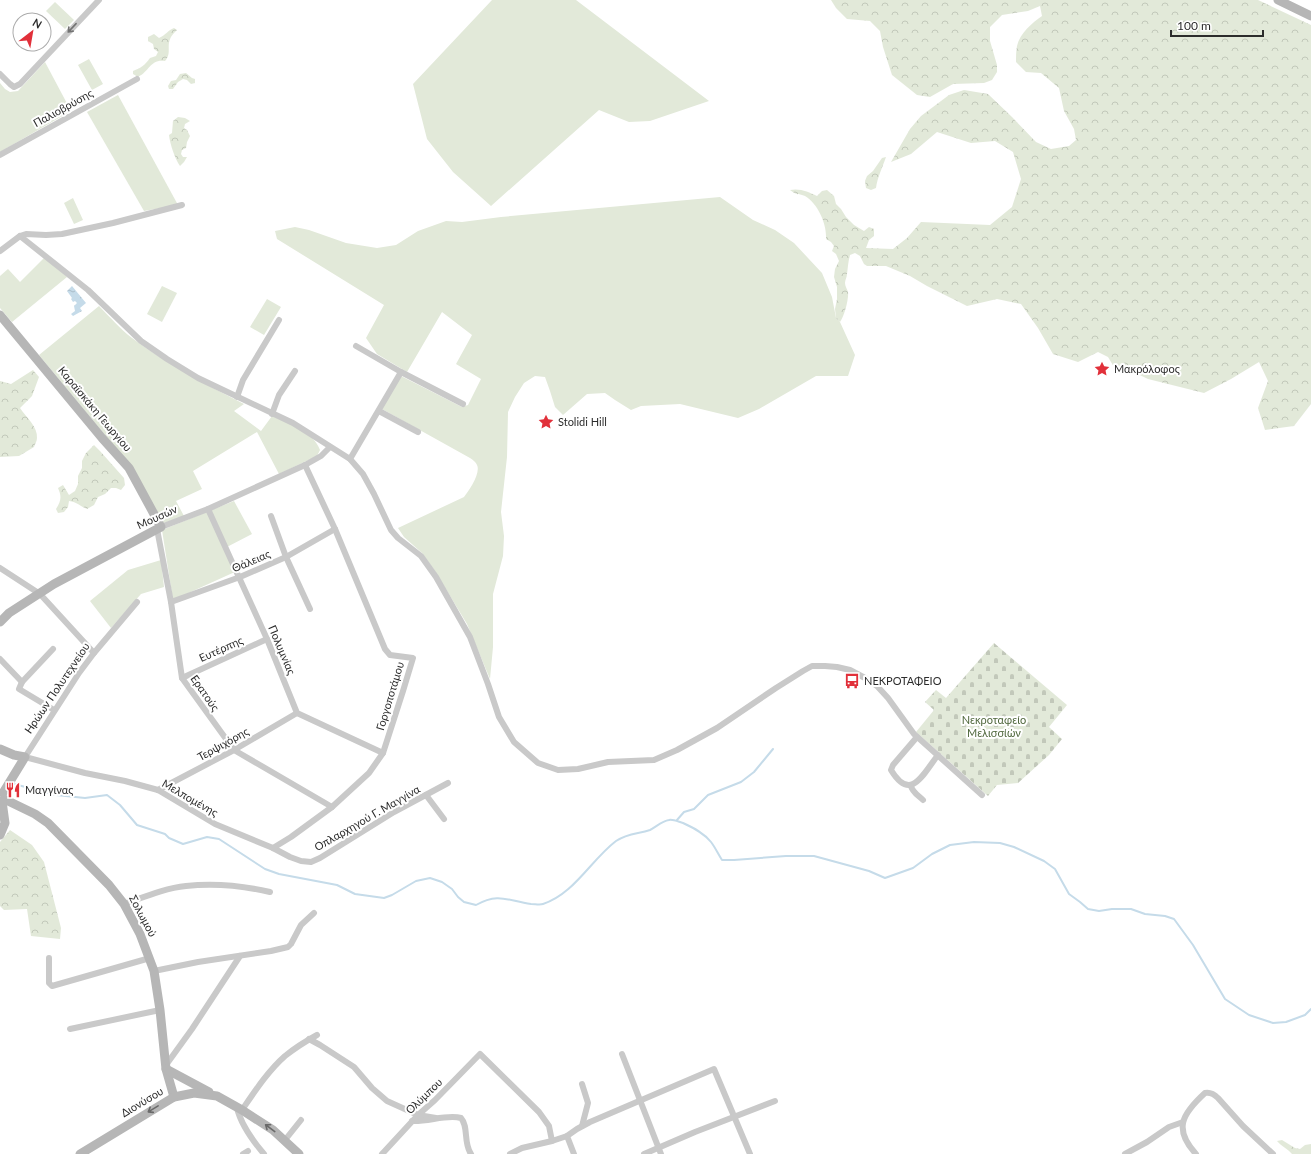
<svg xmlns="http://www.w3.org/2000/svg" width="1311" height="1154" viewBox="0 0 1311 1154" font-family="Lato,sans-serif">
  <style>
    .green { fill: #e2e9d9 }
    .forest { fill: url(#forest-crowns) }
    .cemetery { fill: url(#cemetery-stones) }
    .water { fill: url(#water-ripples) }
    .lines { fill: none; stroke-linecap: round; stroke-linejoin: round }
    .stream { stroke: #c5dbe9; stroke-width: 2 }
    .street { stroke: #c9c9c9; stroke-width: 6 }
    .secondary { stroke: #b6b6b6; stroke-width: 9 }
    .oneway { stroke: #737373 }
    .oneway2 { stroke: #6a6a6a }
    .labels { text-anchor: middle; stroke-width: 4; stroke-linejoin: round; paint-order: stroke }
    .street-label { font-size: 11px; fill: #2c2c2c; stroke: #fff }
    .poi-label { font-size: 11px; fill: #2c2c2c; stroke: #fff; text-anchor: start }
    .park-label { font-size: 11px; fill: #4e663b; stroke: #fff }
  </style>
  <defs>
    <pattern id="forest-crowns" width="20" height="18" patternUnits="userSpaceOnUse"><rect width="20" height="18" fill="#e2e9d9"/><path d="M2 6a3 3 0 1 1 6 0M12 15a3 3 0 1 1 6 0" fill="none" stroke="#c2c8ba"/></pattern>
    <pattern id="cemetery-stones" width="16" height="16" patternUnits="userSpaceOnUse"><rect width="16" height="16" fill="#e2e9d9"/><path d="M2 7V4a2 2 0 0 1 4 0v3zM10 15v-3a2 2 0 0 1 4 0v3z" fill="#c2c8ba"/></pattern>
    <pattern id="water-ripples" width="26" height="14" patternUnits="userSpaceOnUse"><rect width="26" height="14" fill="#c5dbe9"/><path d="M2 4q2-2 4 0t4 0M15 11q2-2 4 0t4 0" fill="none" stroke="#a9bcc8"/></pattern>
  </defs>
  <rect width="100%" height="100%" fill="#fff"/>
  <g class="green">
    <polygon points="492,0 576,0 709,101 650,121 629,122 599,110 491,206 453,172 427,139 413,84"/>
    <polygon points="55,2 74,20 65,29 46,11"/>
    <polygon points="89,59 103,84 92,90 78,65"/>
    <polygon points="45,62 71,111 0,152 0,83 5,89 10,92 18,91"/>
    <polygon points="118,95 178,205 144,211 87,112"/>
    <path d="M720,197L753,220L775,230L794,243L822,273L832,297L836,318L840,322L855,355L848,376H816L759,409L738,418L680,404L641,406L631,410L615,400L605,393L587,394L563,415L555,407L550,391L545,377L535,376L524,383L515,397L508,412L507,457L501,512L504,536L503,556L493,594V647L490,679L467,624L435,571L422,553L404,537L398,528L464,497C469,491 481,473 477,465C476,462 473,460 470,458L382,409L401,376L462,407L468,405L481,379L456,364L472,335L442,312L407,372L377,354L366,338L384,305L277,239L275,231L295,227L309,230L346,243L377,248L396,245L418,231L446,221L462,222L501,217Z"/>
    <polygon points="73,198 83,220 74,224 64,203"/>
    <polygon points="45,257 67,277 12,322 0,308 0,276 8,269 20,282"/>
    <polygon points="162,286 177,293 162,322 147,314"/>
    <polygon points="267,299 281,307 264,335 250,327"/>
    <path d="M99,306C110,317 120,329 132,338C167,364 205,384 244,404L234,411L261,431L272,416C288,423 314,432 320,450L317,456L279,474L257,432L193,471L202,489L176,501L184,516L164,523L105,435L39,355Z"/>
    <polygon points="234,501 252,534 225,548 237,571 173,600 162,530"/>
    <polygon points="161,560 164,587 141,594 111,628 90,601 128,570"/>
  </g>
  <g class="forest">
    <path d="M831,0H1258L1311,25V404L1294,426L1265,430L1258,408L1268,381L1259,362L1231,379L1204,393L1148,379L1123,367H1114L1108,357L1098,352L1078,362L1053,354L1038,328L1021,304L997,299L967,306L927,286L910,276L886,266H867L864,264L860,256L855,253L850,255C848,262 848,267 847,274C847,277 845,280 845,283C845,286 847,289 848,292C849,299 844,317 840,322L836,318L835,309L837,299V287L834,277L835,269L839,261L836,254L832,251L834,246L831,242L826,239C827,224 818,204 805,196C799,193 797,196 790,190C800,188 809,192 817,196L822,191L827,190L834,196L836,204L841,209L846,217L854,225L864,231L869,227L874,229V236L869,240L866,248L893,249L907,238L921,222L990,225L1012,207L1021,179L1013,152L995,141L971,143L937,132L911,154L891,162L910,129L921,116L949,95L964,90L988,94L1012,117L1036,142L1051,149L1069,146L1076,140L1074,129L1064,111L1059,88L1041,73L1026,72L1016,62C1016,57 1016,51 1017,46C1020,33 1032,23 1042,16L1040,6L1028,11L1002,15L990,27V41L997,65V72L992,80L984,83L953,84L930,97L917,95L892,75L883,47L880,31L870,21L847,19L836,8Z"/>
    <path d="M174,28L177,30C162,43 174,51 165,61C150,59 150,71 138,77L133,74V71C141,68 145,65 150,58L156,56L158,52L154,49L153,44L148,41V37L154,34L159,38C166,35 168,30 174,28Z"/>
    <polygon points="186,73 192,78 195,79 195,83 191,84 187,80 183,79 178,82 173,89 169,89 168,86 171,81 176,80 180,74"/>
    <path d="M178,117L185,118L190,121L185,124L184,128L187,130L190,136L187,142L186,148L182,150L181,154L183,157H187L184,162L180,166C175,159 170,144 169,135L172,133L173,121Z"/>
    <path d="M886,157C883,166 877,178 876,188L871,190L866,188L865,181L867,176L873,171L882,158Z"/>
    <path d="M33,370L39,377L32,396L20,408C26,417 38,427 37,438C37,441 35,444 34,447L19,456L0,457V381L11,384Z"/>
    <path d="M94,445L100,451L124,478L125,485L121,490L116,488H111L105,494L98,497L94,505L87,509C80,506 77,502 69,501L68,507L64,512L58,513L56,509C61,501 62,497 58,488L63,485L69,495L75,491L78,484V476L82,468V461L86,453Z"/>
    <polygon points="10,830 32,845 44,862 61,928 60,939 31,936 27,909 4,910 0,906 0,842"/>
    <path d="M1282,1140L1295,1148L1300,1149L1305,1145L1311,1144V1154H1292C1288,1149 1281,1146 1277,1141Z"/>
  </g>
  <polygon class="cemetery" points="994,643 1067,705 1049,727 1062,739 1049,755 1018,783 997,785 988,796 916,732 934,710 925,702 936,690 946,698"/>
  <polygon class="water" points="72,286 86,303 80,308 82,311 73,316 71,314 75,311 74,306 77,303 75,301 73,302 71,299 72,298 67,291"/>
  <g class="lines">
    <g class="stream">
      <path d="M14,784L56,795L85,798L107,795L120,805L137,825L165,834L169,838L183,844L207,837L219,839L265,869L279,874L337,885L355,894L384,898L392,895L416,881L430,878L442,882L452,889L458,897L464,902L476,905C499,892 508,901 531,904C535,904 540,905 543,904C574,894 591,860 616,841C628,833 638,834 650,830C656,827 662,821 669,820C673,819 679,822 683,823C694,828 704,833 711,842C715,847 718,854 722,860H734L786,856H814L869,871L885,878L913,868L932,854L950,845L974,842L1000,843L1014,847L1044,861L1055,869L1069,894L1080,902L1088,909L1099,911L1112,909H1131L1145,914L1165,916L1174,919L1193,945L1225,999L1249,1015L1273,1023L1286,1022L1305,1015L1311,1009"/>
      <polyline points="677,820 684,812 694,809 708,795 741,782 754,772 773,749"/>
    </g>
    <g class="street">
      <polyline points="0,74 10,84 14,87 20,84 99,0"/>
      <polyline points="0,155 137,79"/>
      <polyline points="20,236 88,290 141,341 167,359 198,378 293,423 350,459 363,474 374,494 391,530 398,538 421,556 436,577 470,637 488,684 499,717 514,742 538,763 558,770 578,769 608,762 654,760 677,750 717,728 776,688 803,671 812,666 825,666 837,667 850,670 865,678 877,686 888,698 914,734 982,795"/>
      <polyline points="0,251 20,236 26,234 46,235 62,234 113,223 182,205"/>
      <polyline points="356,346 401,372 463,404"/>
      <polyline points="237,397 243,380 279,320"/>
      <polyline points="379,411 418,432"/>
      <polyline points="272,414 279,395 295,371"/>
      <polyline points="350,459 401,372"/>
      <polyline points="208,509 267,639 297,713 383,753"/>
      <polyline points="271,516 286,557 310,609"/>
      <polyline points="161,527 208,509 305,465 321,456 330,447"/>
      <polyline points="157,529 171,602 182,678 234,750 332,807"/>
      <polyline points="0,568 40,594 94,653"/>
      <polyline points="137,602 94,653 79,673 25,757 85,773 125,781 158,790 215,824 273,848 290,857 301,861 311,862 320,858 394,812 448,783"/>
      <polyline points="171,602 240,577 286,557 335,529"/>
      <polyline points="53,649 22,682 19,689 54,710"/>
      <polyline points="0,659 22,682"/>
      <polyline points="182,678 267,639"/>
      <path d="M917,737L893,765L891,770C911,803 923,774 938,755"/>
      <path d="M911,786C912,792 919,796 923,800"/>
      <polyline points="158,790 234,750 297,713"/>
      <polyline points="426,795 444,819"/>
      <polyline points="273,848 291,837 332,807 369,773 383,753 403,691 413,658 390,655 385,649 335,529 305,465"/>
      <path d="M124,904C144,897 165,888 186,886C212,883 244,886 270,892"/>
      <polyline points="49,958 49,983 52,986 150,958"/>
      <polyline points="154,971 198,962 271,951 288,947 291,944 301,925 314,913"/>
      <polyline points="70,1029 160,1010"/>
      <polyline points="309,1039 320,1045 354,1067 372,1088 387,1101 418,1115 436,1118"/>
      <polyline points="622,1054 661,1154"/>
      <polyline points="166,1065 192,1029 240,956"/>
      <path d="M237,1108C241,1125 253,1141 264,1154"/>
      <path d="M242,1110C255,1091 268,1071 285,1056C295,1048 306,1041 317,1035"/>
      <path d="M412,1121C428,1122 447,1114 461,1118C469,1127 463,1143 471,1154"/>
      <polyline points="582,1126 588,1103 582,1084"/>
      <polyline points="285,1140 301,1120"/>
      <polyline points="243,1154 248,1151"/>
      <polyline points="382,1154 418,1115 435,1100 480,1054 539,1112 549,1126 552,1141 567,1136"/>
      <polyline points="510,1154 522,1148 552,1141"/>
      <polyline points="574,1154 567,1136 577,1129 590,1122 714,1069 750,1154"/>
      <polyline points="644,1154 695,1132 775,1101"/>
      <polyline points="1125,1154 1147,1142 1169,1127 1183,1122"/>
      <path d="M1196,1154C1173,1129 1182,1114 1205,1093C1210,1092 1214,1094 1218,1098L1243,1126L1273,1154"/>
    </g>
    <g class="secondary">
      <polyline points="1278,0 1311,16"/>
      <polyline points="0,315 102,438 129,468 161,527 54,584 9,613 0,622"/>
      <polyline points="0,749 14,755 25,757 3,793"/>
      <polyline points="4,799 35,814 48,823 109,885 124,904 140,934 154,971 160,1010 166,1069 174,1097"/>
      <polyline points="0,835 5,823 2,801"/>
      <polyline points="166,1069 209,1092"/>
      <polyline points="80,1154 174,1097 194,1093 217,1096 242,1110 273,1130 299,1154"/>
    </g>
  </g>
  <defs><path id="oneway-shaft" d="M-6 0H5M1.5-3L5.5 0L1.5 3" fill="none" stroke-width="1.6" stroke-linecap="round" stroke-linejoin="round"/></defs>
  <use class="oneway" href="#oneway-shaft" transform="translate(72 28) rotate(133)"/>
  <g class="oneway2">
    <use href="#oneway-shaft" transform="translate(153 1109) rotate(149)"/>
    <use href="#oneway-shaft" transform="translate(270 1128) rotate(-143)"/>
  </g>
  <defs>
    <symbol id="sight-bare" viewBox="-9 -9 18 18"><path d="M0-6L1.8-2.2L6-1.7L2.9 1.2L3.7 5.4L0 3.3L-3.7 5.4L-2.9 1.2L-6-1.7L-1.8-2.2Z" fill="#e1303a" stroke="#fff" stroke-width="2.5" paint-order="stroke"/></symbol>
    <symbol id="bus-bare" viewBox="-9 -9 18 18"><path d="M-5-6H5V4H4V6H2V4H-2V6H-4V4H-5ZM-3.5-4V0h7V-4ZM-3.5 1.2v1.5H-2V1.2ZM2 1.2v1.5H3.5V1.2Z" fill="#e1303a" stroke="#fff" stroke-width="2.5" paint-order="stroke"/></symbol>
    <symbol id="restaurant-bare" viewBox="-9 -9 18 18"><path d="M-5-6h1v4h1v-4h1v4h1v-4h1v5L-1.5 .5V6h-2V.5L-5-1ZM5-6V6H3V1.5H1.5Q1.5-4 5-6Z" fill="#e1303a" stroke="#fff" stroke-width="2.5" paint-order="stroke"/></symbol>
  </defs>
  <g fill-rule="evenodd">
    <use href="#sight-bare" x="1091" y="358" width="22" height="22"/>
    <use href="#sight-bare" x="535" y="411" width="22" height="22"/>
    <use href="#bus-bare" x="841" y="670" width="22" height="22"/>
    <use href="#restaurant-bare" x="2" y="779" width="22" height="22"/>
  </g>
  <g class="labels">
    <g class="street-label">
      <text transform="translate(63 108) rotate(-29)" y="4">Παλιοβρύσης</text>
      <text transform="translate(95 409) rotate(50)" y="4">Καραϊσκάκη Γεωργίου</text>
      <text transform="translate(157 517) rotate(-24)" y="4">Μουσών</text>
      <text transform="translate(251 561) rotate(-23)" y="4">Θάλειας</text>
      <text transform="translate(221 649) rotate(-24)" y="4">Ευτέρπης</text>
      <text transform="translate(282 650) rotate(67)" y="4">Πολυμνίας</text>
      <text transform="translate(57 688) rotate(-56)" y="4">Ηρώων Πολυτεχνείου</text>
      <text transform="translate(205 693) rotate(55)" y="4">Ερατούς</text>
      <text transform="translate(390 696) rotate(-73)" y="4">Γοργοποτάμου</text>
      <text transform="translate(223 744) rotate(-29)" y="4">Τερψιχόρης</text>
      <text transform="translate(190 798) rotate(30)" y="4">Μελπομένης</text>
      <text transform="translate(367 818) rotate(-30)" y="4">Οπλαρχηγού Γ. Μαγγίνα</text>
      <text transform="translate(143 916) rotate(62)" y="4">Σολωμού</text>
      <text transform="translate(424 1096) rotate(-44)" y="4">Ολύμπου</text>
      <text transform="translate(142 1102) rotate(-31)" y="4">Διονύσου</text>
    </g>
    <g class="poi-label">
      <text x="1114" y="373">Μακρόλοφος</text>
      <text x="558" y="426">Stolidi Hill</text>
      <text x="864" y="685">ΝΕΚΡΟΤΑΦΕΙΟ</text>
      <text x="25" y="794">Μαγγίνας</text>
    </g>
    <g class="park-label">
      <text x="994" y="724">Νεκροταφείο<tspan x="994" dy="13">Μελισσίών</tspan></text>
    </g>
  </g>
  <g transform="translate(32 32) rotate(31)"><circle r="19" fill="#ffffff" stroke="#ababab"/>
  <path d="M0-3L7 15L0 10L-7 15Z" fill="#e1303a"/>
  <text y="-6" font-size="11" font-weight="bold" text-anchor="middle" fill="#2c2c2c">N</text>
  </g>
  <path d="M1171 30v6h92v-6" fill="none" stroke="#2c2c2c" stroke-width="2"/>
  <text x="1177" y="30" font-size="12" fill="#2c2c2c" stroke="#ffffff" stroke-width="3" paint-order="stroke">100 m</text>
</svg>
